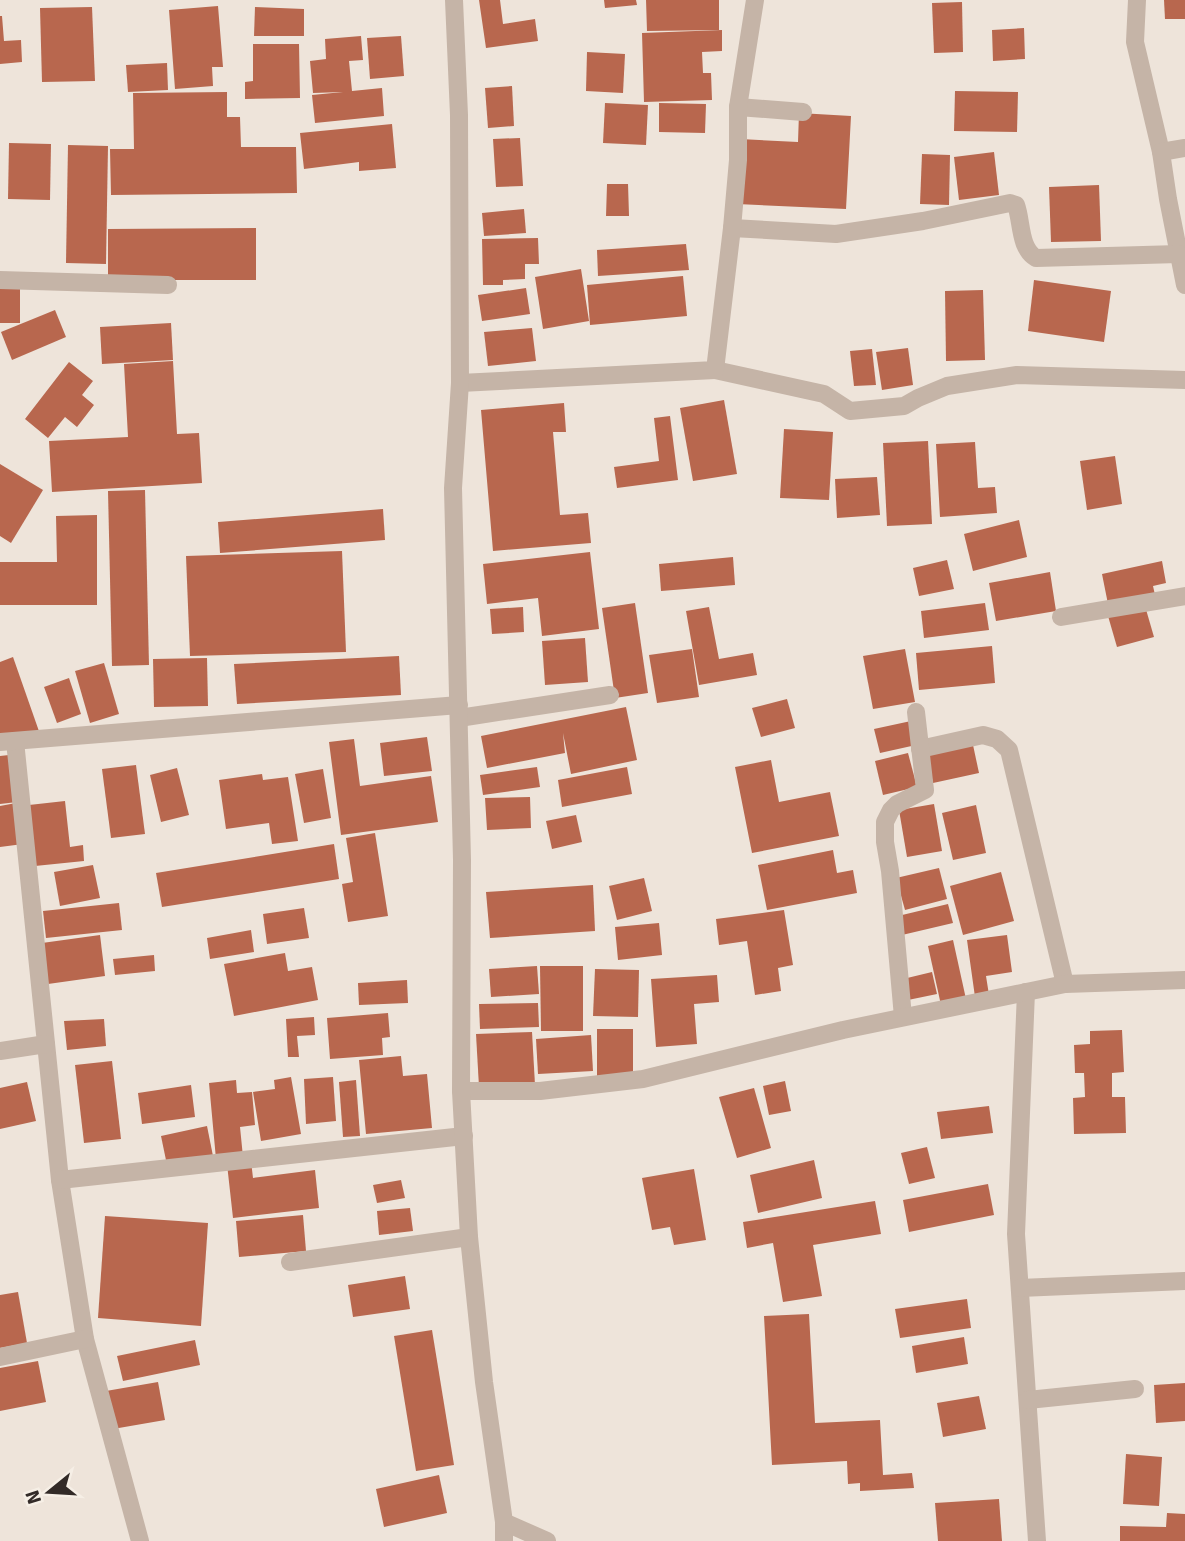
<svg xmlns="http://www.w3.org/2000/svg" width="1185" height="1541" viewBox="0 0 1185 1541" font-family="Signika,sans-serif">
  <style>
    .building { fill: #b8674e }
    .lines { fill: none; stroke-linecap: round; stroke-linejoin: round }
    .minor { stroke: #c5b4a7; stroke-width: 18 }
    .tertiary { stroke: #c5b4a7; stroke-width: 18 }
  </style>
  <rect width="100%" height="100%" fill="#eee4da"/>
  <g class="building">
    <polygon points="479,0 500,0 503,24 535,19 538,41 486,48"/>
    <polygon points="604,0 636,0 637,5 605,8"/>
    <polygon points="646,0 719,0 719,30 647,31"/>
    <polygon points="1164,0 1185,0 1185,19 1165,19"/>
    <polygon points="962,2 963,52 934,53 932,3"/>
    <polygon points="218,6 223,67 212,67 213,86 175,89 169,10"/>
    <polygon points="92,7 95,81 42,82 40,8"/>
    <polygon points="255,7 304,9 304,36 254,36"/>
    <polygon points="0,16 2,16 4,41 21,40 22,62 0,64"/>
    <polygon points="1024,28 1025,59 993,61 992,30"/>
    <polygon points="722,30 722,51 702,52 703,73 711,73 712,100 644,102 642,33"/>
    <polygon points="361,36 363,60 349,61 352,91 382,88 384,116 315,123 312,95 343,92 313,93 310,61 326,59 325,39"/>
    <polygon points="401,36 404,76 370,79 367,38"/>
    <polygon points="253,44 299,44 300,98 245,99 245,82 253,81"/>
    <polygon points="587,52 625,54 623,93 586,91"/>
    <polygon points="167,63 168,90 128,92 126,65"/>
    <polygon points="512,86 514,126 488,128 485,88"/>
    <polygon points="955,91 1018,92 1017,132 954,131"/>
    <polygon points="227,92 227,117 240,117 241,147 296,147 297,193 111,195 110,149 134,149 133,93"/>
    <polygon points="605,103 648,105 646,145 603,143"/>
    <polygon points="659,103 706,104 705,133 659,132"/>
    <polygon points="799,113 851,116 846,209 737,204 740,139 798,142"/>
    <polygon points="392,124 396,168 359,171 359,162 304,169 300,133"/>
    <polygon points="520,138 523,186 496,187 493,139"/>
    <polygon points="9,143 51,144 50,200 8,199"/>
    <polygon points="68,145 108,146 106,264 66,263"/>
    <polygon points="994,152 999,195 959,200 954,157"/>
    <polygon points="922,154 950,155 949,205 920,204"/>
    <polygon points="607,184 628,184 629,216 606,216"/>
    <polygon points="1099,185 1101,241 1051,242 1049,187"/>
    <polygon points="524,209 526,233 484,236 482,213"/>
    <polygon points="256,228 256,280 108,280 108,229"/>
    <polygon points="538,238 539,264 525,264 525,279 503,280 503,285 483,285 482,239"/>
    <polygon points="686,244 689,270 598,276 597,250"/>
    <polygon points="581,269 589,321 543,329 535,277"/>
    <polygon points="683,276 687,316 590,325 587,285"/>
    <polygon points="1034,280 1111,291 1104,342 1028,331"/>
    <polygon points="0,283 20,284 20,323 0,323"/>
    <polygon points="526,288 530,314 482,321 478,295"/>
    <polygon points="983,290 985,360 946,361 945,291"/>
    <polygon points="55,310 66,337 12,360 1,332"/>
    <polygon points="171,323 173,360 102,364 100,327"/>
    <polygon points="532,328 536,361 488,366 484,332"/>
    <polygon points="908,348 913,385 882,390 876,352"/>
    <polygon points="872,349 876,385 854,386 850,351"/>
    <polygon points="173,361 177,434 199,433 202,483 52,492 49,441 128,437 124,364"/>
    <polygon points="69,362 93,381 82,395 94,405 77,427 65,417 48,438 25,419"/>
    <polygon points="724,400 737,474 693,481 680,408"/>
    <polygon points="564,403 566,432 553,432 560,515 588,513 591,543 493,551 481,410"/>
    <polygon points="670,416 678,480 617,488 614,467 659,461 654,418"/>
    <polygon points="784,429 833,432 829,500 780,498"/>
    <polygon points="928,441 932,524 887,526 883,443"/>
    <polygon points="975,442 978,488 995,487 997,513 940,517 936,444"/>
    <polygon points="1115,456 1122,504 1087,510 1080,461"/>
    <polygon points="0,464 43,490 11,543 0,536"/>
    <polygon points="877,477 880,515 837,518 835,479"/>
    <polygon points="145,490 149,665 112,666 108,491"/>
    <polygon points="383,509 385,540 220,553 218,522"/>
    <polygon points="97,515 97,605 0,605 0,562 57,562 56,516"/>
    <polygon points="1019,520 1027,557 973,571 964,534"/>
    <polygon points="342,551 346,652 190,656 186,556"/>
    <polygon points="590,552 599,629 542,636 538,598 487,604 483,564"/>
    <polygon points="733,557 735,585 661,591 659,564"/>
    <polygon points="947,560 954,589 919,596 913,568"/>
    <polygon points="1162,561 1166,583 1153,586 1155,595 1108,604 1102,574"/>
    <polygon points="1050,572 1056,611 996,621 989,583"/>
    <polygon points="635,603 648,693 615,698 602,608"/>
    <polygon points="985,603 989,630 924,638 921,611"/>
    <polygon points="1145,606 1154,637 1117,647 1108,616"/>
    <polygon points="523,607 524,632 492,634 490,609"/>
    <polygon points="709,607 719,659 753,653 757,675 699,685 686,611"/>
    <polygon points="585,638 588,682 545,685 542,641"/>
    <polygon points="992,646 995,683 919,690 916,653"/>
    <polygon points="692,649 699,697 657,703 649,655"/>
    <polygon points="905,649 915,702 873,709 863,656"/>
    <polygon points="399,656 401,695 237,704 234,664"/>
    <polygon points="13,657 41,737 0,739 0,662"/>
    <polygon points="207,658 208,706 154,707 153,659"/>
    <polygon points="104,663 119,714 90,723 75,671"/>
    <polygon points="69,678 81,714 57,723 44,687"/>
    <polygon points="787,699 795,728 761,737 752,708"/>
    <polygon points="626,707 637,760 571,774 563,733 565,753 487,768 481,736"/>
    <polygon points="911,721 916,745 880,753 874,729"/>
    <polygon points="427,737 432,771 384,776 380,743"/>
    <polygon points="354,739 360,786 431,776 438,822 341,835 329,742"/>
    <polygon points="973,745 979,773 933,783 927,755"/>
    <polygon points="908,753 917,787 883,795 875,761"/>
    <polygon points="9,755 17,802 0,804 0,756"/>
    <polygon points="771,760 779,802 830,792 839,836 752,853 735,767"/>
    <polygon points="136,765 145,834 111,838 102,769"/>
    <polygon points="537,767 540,787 483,795 480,775"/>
    <polygon points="627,767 632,794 562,807 558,780"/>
    <polygon points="177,768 189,815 161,822 150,775"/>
    <polygon points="323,769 331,818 304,823 295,774"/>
    <polygon points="262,774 263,780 288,777 298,841 272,844 269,823 226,829 219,780"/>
    <polygon points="530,797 531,828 487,830 485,798"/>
    <polygon points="65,801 70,847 83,845 84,861 35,866 29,805"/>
    <polygon points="16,803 23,844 0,847 0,806"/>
    <polygon points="934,804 942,851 907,857 899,810"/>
    <polygon points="976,805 986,853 953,860 942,813"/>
    <polygon points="576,815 582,842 552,849 546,821"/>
    <polygon points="375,833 388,916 348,922 342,884 353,882 346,838"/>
    <polygon points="334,844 339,879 162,907 156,873"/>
    <polygon points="833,850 837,873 853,870 857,893 767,910 758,865"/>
    <polygon points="93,865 100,898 60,906 54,872"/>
    <polygon points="939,868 947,899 905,910 896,878"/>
    <polygon points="1001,872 1014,921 963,935 950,886"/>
    <polygon points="644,878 652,911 617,920 609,886"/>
    <polygon points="593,885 595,931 490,938 486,892"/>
    <polygon points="119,903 122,930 46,938 43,911"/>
    <polygon points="948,904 953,923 902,935 898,916"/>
    <polygon points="304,908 309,938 267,944 263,914"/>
    <polygon points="784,910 793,965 778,968 781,991 755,995 747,941 719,945 716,919"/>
    <polygon points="659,923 662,955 618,960 615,927"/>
    <polygon points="251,930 254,952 210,959 207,938"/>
    <polygon points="100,935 105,976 48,984 42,943"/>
    <polygon points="1007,935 1012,972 986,976 989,995 975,997 967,940"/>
    <polygon points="953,940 966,999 941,1005 928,946"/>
    <polygon points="285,953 288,971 312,967 318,1000 234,1016 224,964"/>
    <polygon points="154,955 155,971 115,975 113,959"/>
    <polygon points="537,966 539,994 491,997 489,969"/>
    <polygon points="540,966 583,966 583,1031 541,1031"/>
    <polygon points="595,969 639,970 638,1017 593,1016"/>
    <polygon points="932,972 937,994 908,1000 903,979"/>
    <polygon points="717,975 719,1002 694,1004 697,1044 656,1047 651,979"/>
    <polygon points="407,980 408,1003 359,1005 358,983"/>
    <polygon points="538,1003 539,1027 480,1029 479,1004"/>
    <polygon points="388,1013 390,1037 382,1038 383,1055 330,1059 327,1018"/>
    <polygon points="314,1017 315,1035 297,1036 299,1057 288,1057 286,1019"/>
    <polygon points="104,1019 106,1046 67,1050 64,1021"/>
    <rect x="597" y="1029" width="36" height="48"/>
    <polygon points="1122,1030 1124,1072 1112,1073 1112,1097 1125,1097 1126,1133 1074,1134 1073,1098 1085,1097 1084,1073 1075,1073 1074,1045 1090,1044 1090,1031"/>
    <polygon points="532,1032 535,1085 479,1087 476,1034"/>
    <polygon points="591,1035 593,1071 538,1074 536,1039"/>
    <polygon points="401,1056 403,1076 427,1074 432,1128 366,1134 359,1060"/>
    <polygon points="112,1061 121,1139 84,1143 75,1065"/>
    <polygon points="291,1077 301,1134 261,1141 253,1092 275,1089 274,1080"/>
    <polygon points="333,1077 336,1121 306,1124 304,1079"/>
    <polygon points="236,1080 237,1093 252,1092 255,1125 240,1127 243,1157 216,1159 209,1083"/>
    <polygon points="356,1080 360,1136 343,1137 339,1082"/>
    <polygon points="785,1081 791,1111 769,1115 763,1086"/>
    <polygon points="27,1082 36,1121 0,1129 0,1088"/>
    <polygon points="191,1085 195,1117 142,1124 138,1093"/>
    <polygon points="754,1088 771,1148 737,1158 719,1097"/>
    <polygon points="989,1106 993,1133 941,1139 937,1112"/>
    <polygon points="207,1126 213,1156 167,1165 161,1136"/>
    <polygon points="927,1147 935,1178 909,1184 901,1153"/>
    <polygon points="814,1160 822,1198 758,1213 750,1175"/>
    <polygon points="251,1161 253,1178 315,1170 319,1208 233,1218 227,1164"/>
    <polygon points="694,1169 706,1240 674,1245 670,1227 652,1230 642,1178"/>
    <polygon points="401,1180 405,1198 377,1203 373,1185"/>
    <polygon points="988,1184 994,1215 909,1232 903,1200"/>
    <polygon points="875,1201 881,1234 813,1245 822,1296 783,1302 773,1243 747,1248 743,1222"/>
    <polygon points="410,1208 413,1231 379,1235 377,1211"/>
    <polygon points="303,1215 306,1251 239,1257 236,1221"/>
    <polygon points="105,1216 208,1223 201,1326 98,1318"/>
    <polygon points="405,1276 410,1309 353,1317 348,1285"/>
    <polygon points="18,1292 27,1343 0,1348 0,1295"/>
    <polygon points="967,1299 971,1328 900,1338 895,1309"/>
    <polygon points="809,1314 815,1423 880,1420 883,1475 912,1473 914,1488 860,1491 860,1483 848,1484 847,1461 772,1465 764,1316"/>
    <polygon points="432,1330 454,1465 416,1471 394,1336"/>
    <polygon points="964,1337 968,1364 916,1373 912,1346"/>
    <polygon points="195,1340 200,1365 123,1381 117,1356"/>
    <polygon points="38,1361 46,1402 0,1411 0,1368"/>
    <polygon points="158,1382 165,1420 113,1429 106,1391"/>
    <polygon points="1185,1383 1185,1421 1156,1423 1154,1385"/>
    <polygon points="979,1396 986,1429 943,1437 937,1403"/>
    <polygon points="1126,1454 1162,1457 1159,1506 1123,1504"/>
    <polygon points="439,1475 447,1513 384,1527 376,1489"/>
    <polygon points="999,1499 1002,1541 938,1541 935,1503"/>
    <polygon points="1167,1513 1185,1514 1185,1541 1120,1541 1120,1526 1166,1527"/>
  </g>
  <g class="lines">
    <g class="minor">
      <polyline points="1137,0 1135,42 1161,152"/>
      <polyline points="738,107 803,112"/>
      <polyline points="1185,148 1161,152 1168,199 1185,285"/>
      <path d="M732,228L836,234L923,221L1010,203L1016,205C1022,221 1019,248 1036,258L1179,254"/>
      <polyline points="0,280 168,285"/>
      <polyline points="715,370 824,394 850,411 904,406 918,398 947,386 1017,375 1185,380"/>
      <polyline points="460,383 715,370 732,228 738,160 738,107 755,0"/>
      <polyline points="1061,617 1185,596"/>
      <polyline points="459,718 610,695"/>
      <polyline points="15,741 60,1180 85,1339 140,1541"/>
      <polyline points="0,742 459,705"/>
      <polyline points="920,749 983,735 997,739 1009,750 1065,984"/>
      <polyline points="1026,992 1016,1234 1037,1541"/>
      <polyline points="903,1017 890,871 885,842 885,822 891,810 897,804 925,790 916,712"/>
      <polyline points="0,1051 46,1044"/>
      <polyline points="461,1091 540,1091 643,1079 843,1030 1065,984 1185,980"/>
      <polyline points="60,1180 464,1136"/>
      <polyline points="290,1262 469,1237"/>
      <polyline points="1020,1288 1185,1281"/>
      <polyline points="0,1357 85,1339"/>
      <polyline points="1028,1400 1135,1389"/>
      <polyline points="504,1522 504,1541"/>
    </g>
    <polyline class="tertiary" points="454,0 459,115 460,383 453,488 462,860 461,1091 469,1237 484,1382 504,1522 547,1541"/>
  </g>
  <g transform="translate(49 1492) rotate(252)" stroke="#f6efe6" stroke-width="5" paint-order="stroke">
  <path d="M0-5L12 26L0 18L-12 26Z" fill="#322a27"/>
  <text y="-10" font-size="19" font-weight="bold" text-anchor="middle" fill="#322a27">N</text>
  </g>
</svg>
